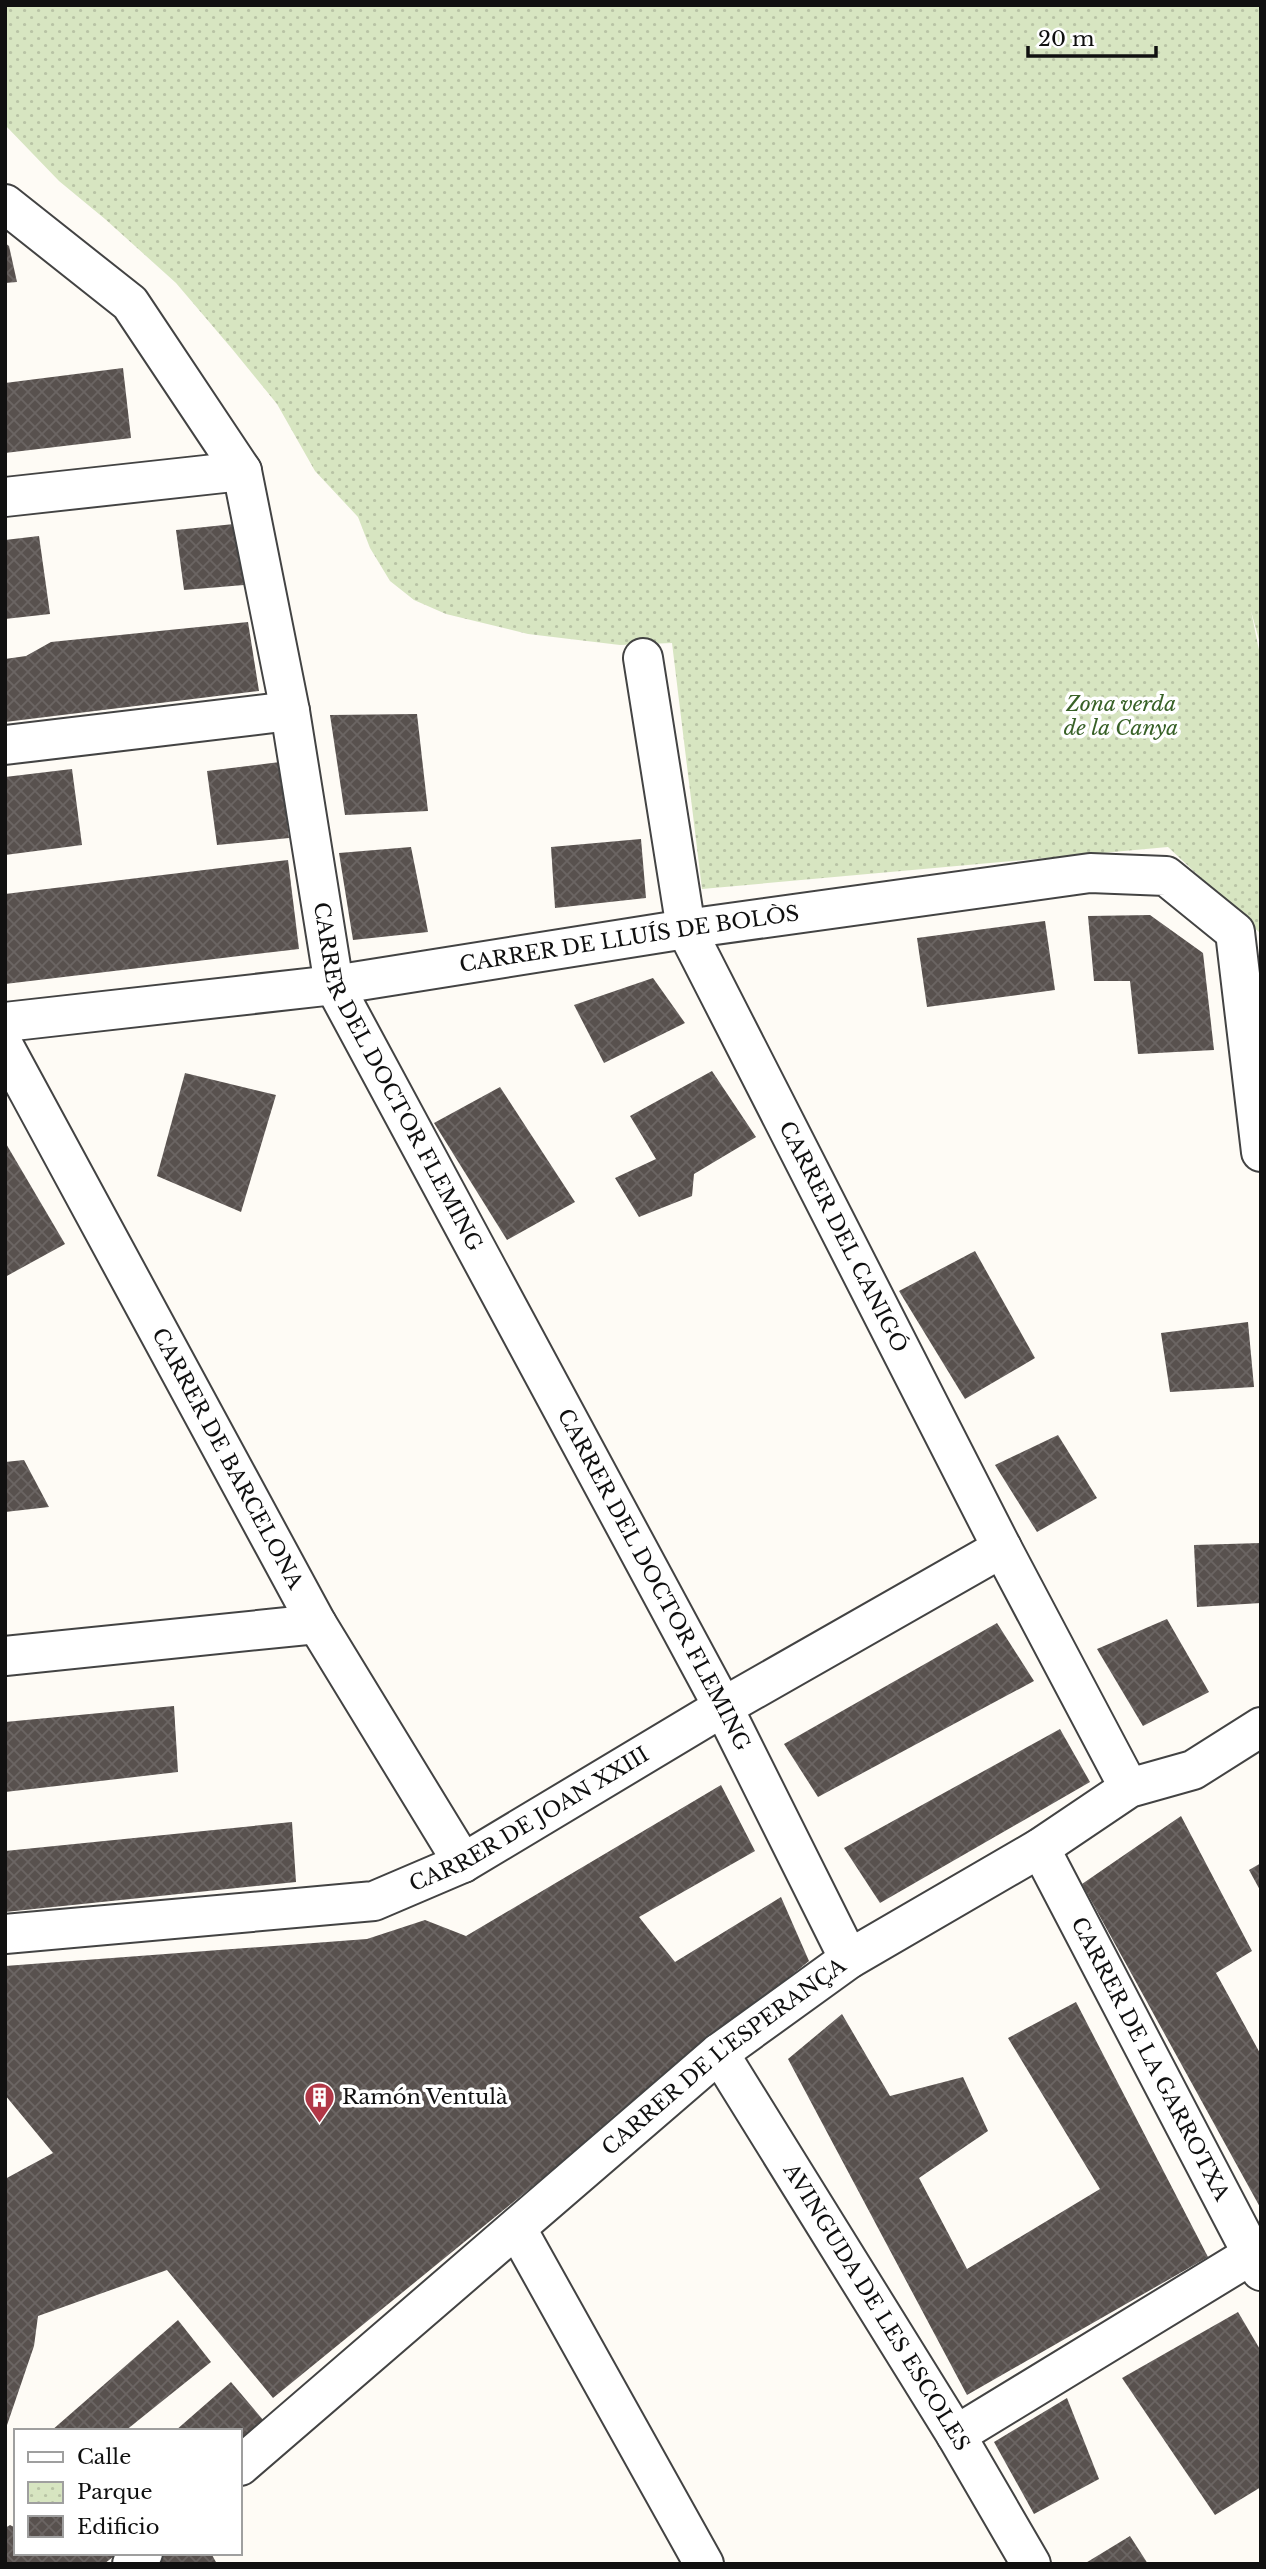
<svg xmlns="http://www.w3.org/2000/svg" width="1266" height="2569" viewBox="0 0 1266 2569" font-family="'Libre Baskerville',serif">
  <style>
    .park { fill: url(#park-dots) }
    .building { fill: url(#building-cross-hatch) }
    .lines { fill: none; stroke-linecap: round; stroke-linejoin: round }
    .street-casing { stroke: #434343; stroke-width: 42 }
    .street { stroke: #fff; stroke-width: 38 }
    .labels { text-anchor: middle; stroke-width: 7; stroke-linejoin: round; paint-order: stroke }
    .park-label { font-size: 21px; font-style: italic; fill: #386127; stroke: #fff }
    .street-label { font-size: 21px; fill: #101010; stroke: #fff }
    .poi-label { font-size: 21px; fill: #101010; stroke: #fff; text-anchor: start }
  </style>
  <defs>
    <pattern id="park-dots" width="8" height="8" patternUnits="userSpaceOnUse" patternTransform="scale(1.75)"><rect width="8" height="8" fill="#d7e5c1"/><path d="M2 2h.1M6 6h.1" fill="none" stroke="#b8c3a5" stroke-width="1.8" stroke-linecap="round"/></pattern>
    <pattern id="building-cross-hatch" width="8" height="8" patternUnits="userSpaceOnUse" patternTransform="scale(1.75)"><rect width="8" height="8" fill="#58514e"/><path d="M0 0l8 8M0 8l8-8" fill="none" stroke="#6b6563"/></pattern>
  </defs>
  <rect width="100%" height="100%" fill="#fefbf5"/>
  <polygon class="park" points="5,5 1261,5 1261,647 1251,611 1261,660 1261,934 1168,847 702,889 672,643 620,645 528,634 446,614 414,600 390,581 370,548 358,517 315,471 277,404 233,350 176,283 105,219 59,181 5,125"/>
  <g class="building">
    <polygon points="5,243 9,246 17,282 5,283"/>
    <polygon points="123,368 131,438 5,453 5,383"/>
    <polygon points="234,524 244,585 184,590 176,530"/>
    <polygon points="39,536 50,614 5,619 5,540"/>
    <polygon points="248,622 259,691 5,722 5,659 26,656 51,642"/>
    <polygon points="417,714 428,811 345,815 330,715"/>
    <polygon points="280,762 289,838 217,845 207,771"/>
    <polygon points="72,769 82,845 5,855 5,777"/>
    <polygon points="641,839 646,898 555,908 551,847"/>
    <polygon points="411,847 428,932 353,940 339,853"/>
    <polygon points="288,860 299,949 5,984 5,894"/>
    <polygon points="1150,915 1203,953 1214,1050 1138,1054 1130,981 1094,981 1088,916"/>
    <polygon points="1045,921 1055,990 927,1007 917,938"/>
    <polygon points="653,978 685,1023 604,1063 574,1005"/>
    <polygon points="712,1071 756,1137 694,1174 692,1196 639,1217 615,1178 656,1159 630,1116"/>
    <polygon points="185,1073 276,1095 241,1212 157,1176"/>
    <polygon points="500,1087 575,1202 507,1240 434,1123"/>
    <polygon points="5,1142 65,1244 5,1277"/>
    <polygon points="975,1251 1035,1358 965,1399 899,1291"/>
    <polygon points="1248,1322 1254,1387 1170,1392 1161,1333"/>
    <polygon points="1058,1435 1097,1498 1037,1532 995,1465"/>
    <polygon points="24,1460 49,1507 5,1512 5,1462"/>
    <polygon points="1261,1543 1261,1603 1197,1607 1194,1545"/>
    <polygon points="1167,1619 1209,1692 1143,1726 1097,1649"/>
    <polygon points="997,1623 1034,1681 818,1797 784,1744"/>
    <polygon points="174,1706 178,1772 5,1792 5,1722"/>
    <polygon points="1060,1729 1090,1782 880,1903 844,1848"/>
    <polygon points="721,1785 755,1851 639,1917 675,1962 781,1897 809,1961 273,2398 167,2270 38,2316 34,2346 5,2431 5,2179 53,2153 5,2095 5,1966 367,1939 425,1920 466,1936"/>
    <polygon points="1181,1816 1252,1951 1216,1973 1261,2055 1261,2209 1082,1884"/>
    <polygon points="292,1822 296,1882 5,1912 5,1851"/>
    <polygon points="1261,1863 1261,1892 1249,1870"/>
    <polygon points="1076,2002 1208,2257 967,2395 788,2059 842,2014 890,2096 963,2077 988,2131 919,2178 967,2269 1100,2189 1008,2038"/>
    <polygon points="1238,2312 1261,2351 1261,2487 1215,2515 1122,2378"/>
    <polygon points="178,2320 211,2362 125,2431 51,2431"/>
    <polygon points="231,2382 275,2434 240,2461 240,2431 175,2431"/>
    <polygon points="1067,2398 1099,2479 1034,2514 994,2442"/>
    <polygon points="10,2525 16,2528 16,2553 118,2553 104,2564 5,2564 5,2528"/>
    <polygon points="1130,2536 1148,2564 1084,2564"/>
    <polygon points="143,2553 211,2553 217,2564 132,2564"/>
  </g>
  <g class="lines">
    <defs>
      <g id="street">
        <path id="s1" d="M5,204L130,303L242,471L290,711L334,985L723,1707L849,1959"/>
        <polyline points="5,497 242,471"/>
        <path id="s2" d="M643,658L686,929L1002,1548L1129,1788"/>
        <polyline points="5,745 290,711"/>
        <path id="s3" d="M5,1022L334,985L686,929L1090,873L1166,876L1235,932L1261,1152"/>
        <path id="s4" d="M5,1048L317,1624L463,1863"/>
        <polyline points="5,1656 317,1624"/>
        <path id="s5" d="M1040,1848L1261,2271"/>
        <path id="s6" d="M5,1934L374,1901L463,1863L723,1707L1002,1548"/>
        <path id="s7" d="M719,2053L956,2435L1031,2564"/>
        <polyline points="517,2229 704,2564"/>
        <polyline points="956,2435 1261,2249"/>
        <path id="s8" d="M240,2466L719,2053L849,1959L1040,1848L1129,1788L1193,1770L1261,1727"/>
        <polyline points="132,2564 143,2553"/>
      </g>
    </defs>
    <use href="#street" class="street-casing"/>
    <use href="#street" class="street"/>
  </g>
  <defs>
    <symbol id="building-pin" viewBox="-11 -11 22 30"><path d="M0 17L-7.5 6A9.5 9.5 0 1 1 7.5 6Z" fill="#b13847" stroke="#fff"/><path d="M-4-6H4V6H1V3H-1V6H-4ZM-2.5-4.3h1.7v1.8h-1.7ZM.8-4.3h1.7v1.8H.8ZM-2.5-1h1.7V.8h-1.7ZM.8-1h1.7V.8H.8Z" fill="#fff"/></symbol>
  </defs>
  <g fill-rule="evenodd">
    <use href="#building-pin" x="302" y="2080" width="35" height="47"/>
  </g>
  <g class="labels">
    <g class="park-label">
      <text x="1121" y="711">Zona verda<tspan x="1121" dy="24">de la Canya</tspan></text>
    </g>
    <g class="street-label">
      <text dy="7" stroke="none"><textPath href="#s3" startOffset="630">CARRER DE LLUÍS DE BOLÒS</textPath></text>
      <text dy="7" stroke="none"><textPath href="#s1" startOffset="992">CARRER DEL DOCTOR FLEMING</textPath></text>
      <text dy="7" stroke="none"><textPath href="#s2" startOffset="620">CARRER DEL CANIGÓ</textPath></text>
      <text dy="7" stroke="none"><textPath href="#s4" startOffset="467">CARRER DE BARCELONA</textPath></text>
      <text dy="7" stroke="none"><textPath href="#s1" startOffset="1559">CARRER DEL DOCTOR FLEMING</textPath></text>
      <text dy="7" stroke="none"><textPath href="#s6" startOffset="546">CARRER DE JOAN XXIII</textPath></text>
      <text dy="7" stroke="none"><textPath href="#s8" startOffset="634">CARRER DE L'ESPERANÇA</textPath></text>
      <text dy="7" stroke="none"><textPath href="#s5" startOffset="238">CARRER DE LA GARROTXA</textPath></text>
      <text dy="7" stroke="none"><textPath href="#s7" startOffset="299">AVINGUDA DE LES ESCOLES</textPath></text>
    </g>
    <g class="poi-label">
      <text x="342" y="2104">Ramón Ventulà</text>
    </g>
  </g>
  <rect width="1266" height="2569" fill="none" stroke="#101010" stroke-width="14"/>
  <rect x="14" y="2429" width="228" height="126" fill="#ffffff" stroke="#9f9f9f" stroke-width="2"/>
  <rect x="28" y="2452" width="35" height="10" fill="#ffffff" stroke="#9f9f9f" stroke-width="2"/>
  <text x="77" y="2464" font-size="21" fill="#101010">Calle</text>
  <rect x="28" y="2482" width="35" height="21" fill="url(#park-dots)" stroke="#9f9f9f" stroke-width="2"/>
  <text x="77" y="2499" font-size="21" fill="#101010">Parque</text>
  <rect x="28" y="2516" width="35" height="21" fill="url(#building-cross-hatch)" stroke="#9f9f9f" stroke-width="2"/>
  <text x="77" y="2534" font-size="21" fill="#101010">Edificio</text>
  <path d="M1028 46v10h128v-10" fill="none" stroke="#101010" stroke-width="3.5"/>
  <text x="1038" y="46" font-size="21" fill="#101010" stroke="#ffffff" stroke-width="5" paint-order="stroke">20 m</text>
</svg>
